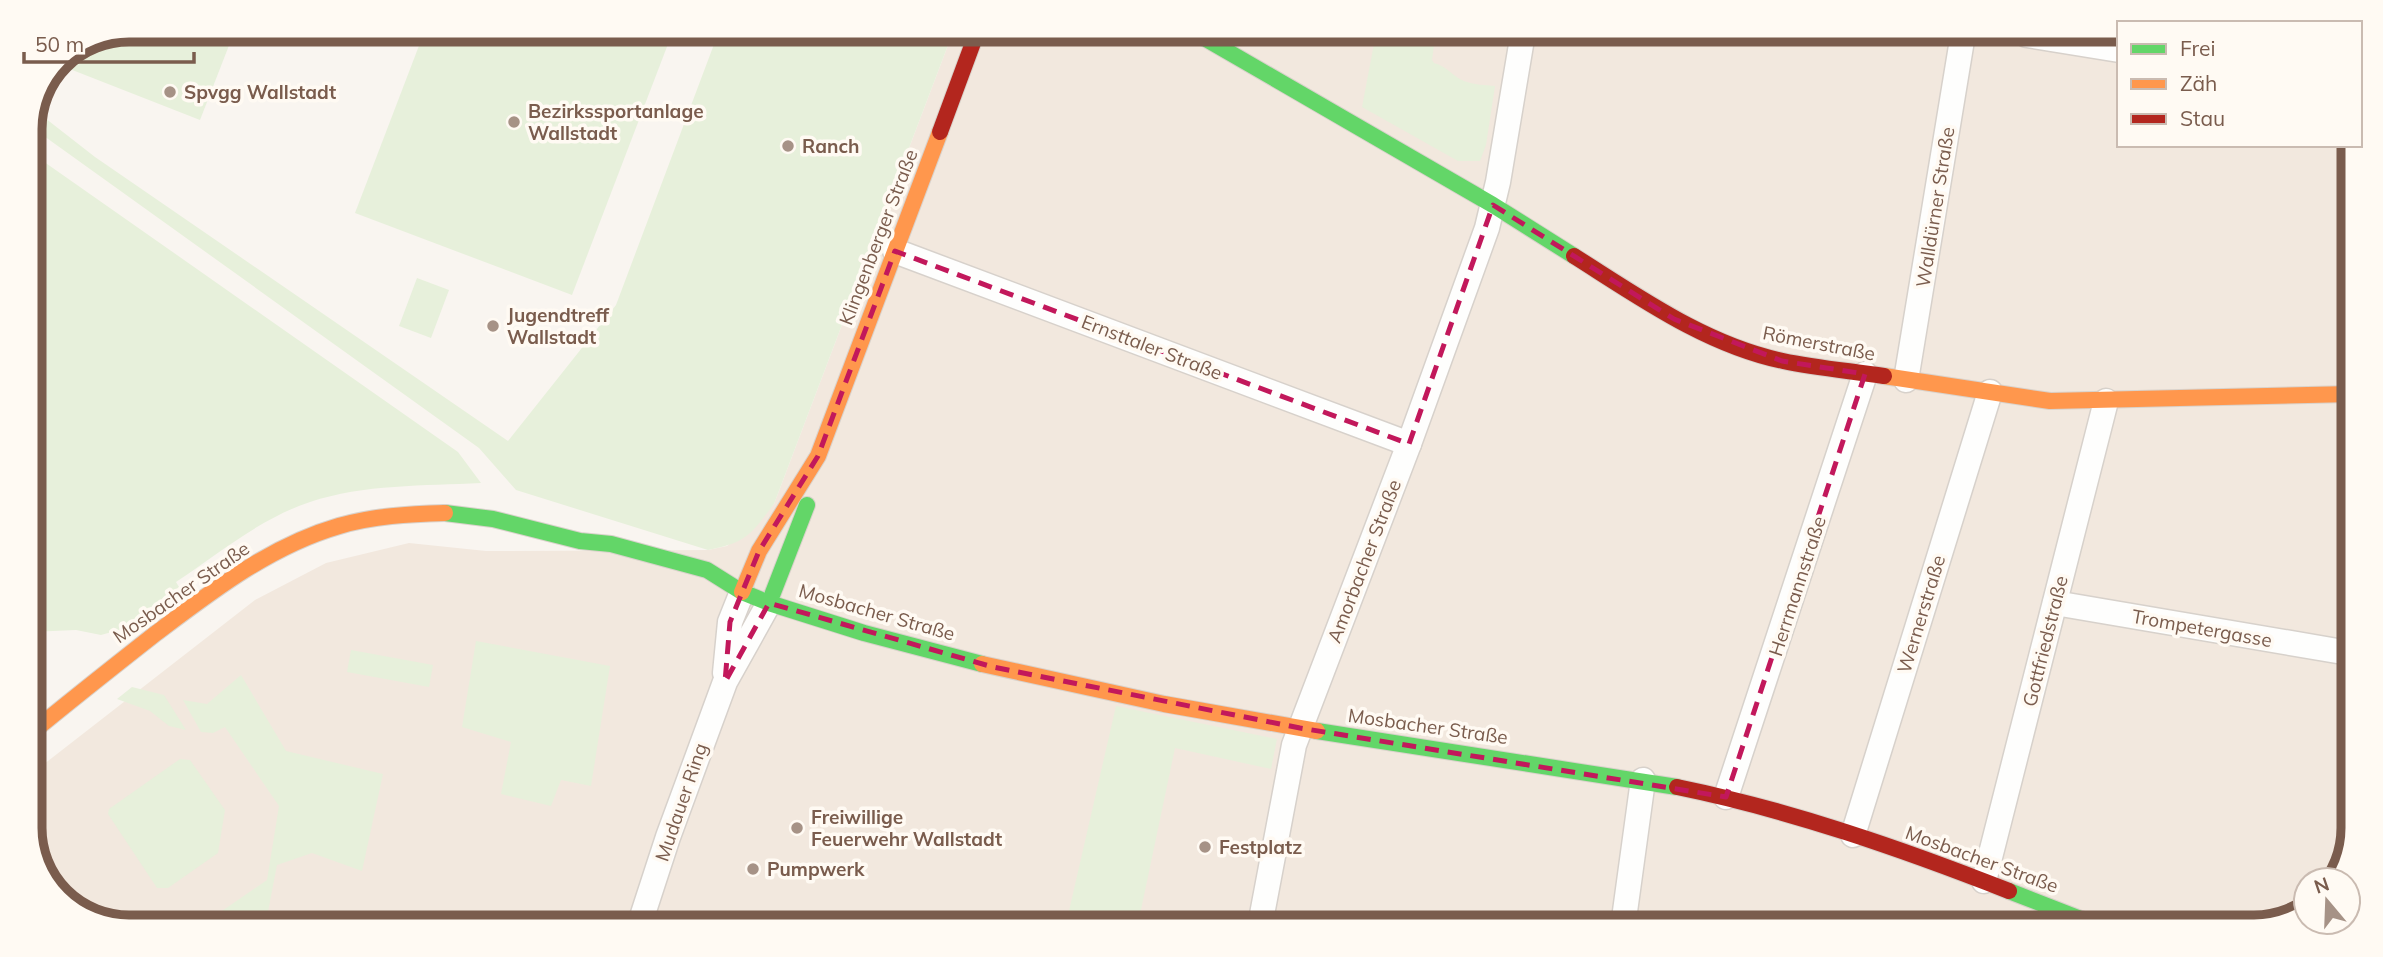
<svg xmlns="http://www.w3.org/2000/svg" width="2383" height="957" viewBox="0 0 2383 957" font-family="Mulish,sans-serif">
  <style>
    .residential { fill: #f2e8de }
    .green { fill: #e7f0db }
    .lines { fill: none; stroke-linecap: round; stroke-linejoin: round }
    .street-casing { stroke: #d7d1cb; stroke-width: 27 }
    .fast-casing { stroke: #d9d2cb; stroke-width: 18 }
    .slow-casing { stroke: #d9d2cb; stroke-width: 18 }
    .jam-casing { stroke: #d9d2cb; stroke-width: 18 }
    .street { stroke: #fefefd; stroke-width: 24 }
    .fast { stroke: #63d668; stroke-width: 16 }
    .slow { stroke: #ff974d; stroke-width: 16 }
    .jam { stroke: #b3261e; stroke-width: 16 }
    .marked { fill: none; stroke: #c2185b; stroke-width: 5; stroke-dasharray: 14 9; stroke-linejoin: round }
    .poi-dot { fill: #a69286; stroke: #fffaf3; stroke-width: 2.5 }
    .labels { text-anchor: middle; stroke-width: 7; stroke-linejoin: round; paint-order: stroke }
    .poi-label { font-size: 19px; font-weight: bold; fill: #7a5c4d; stroke: #fffaf3; text-anchor: start }
    .street-label { font-size: 19px; fill: #7a5c4d; stroke: #fffaf3 }
    .rim { fill: none; stroke: #7a5c4d; stroke-width: 9 }
  </style>
  <rect width="100%" height="100%" fill="#f9f5f0"/>
  <polygon class="residential" points="953,32 2119,35 2119,145 2353,145 2348,860 2333,880 2306,880 2306,911 2254,927 97,922 51,889 30,835 30,775 255,600 326,563 409,543 486,551 708,550 727,546 774,504"/>
  <g class="green">
    <polygon points="129,30 235,30 200,120 57,64 59,59"/>
    <polygon points="425,30 673,31 572,295 355,213"/>
    <path d="M719,31L953,32L774,504C750,535 748,542 708,550L516,490L479,448L30,126L36,111L95,157L508,441L616,305Z"/>
    <path d="M1376,33H1395L1394,38L1434,45L1432,60L1434,63C1447,66 1452,76 1464,81C1474,85 1485,85 1495,86L1486,145L1480,161H1458L1362,107Z"/>
    <path d="M30,152L458,452L481,483C424,486 364,484 310,502C261,518 218,554 176,582L179,587L119,630L101,635L76,630L30,632Z"/>
    <polygon points="417,278 449,290 431,338 399,326"/>
    <polygon points="476,641 610,666 591,786 561,780 551,806 501,794 511,742 462,727"/>
    <polygon points="351,650 433,665 429,687 347,672"/>
    <polygon points="241,675 286,751 383,774 362,871 312,853 277,865 266,922 206,922 267,880 279,806 225,727 213,733 201,732 183,700 207,704"/>
    <polygon points="132,687 164,695 186,730 169,726 150,711 117,699"/>
    <polygon points="1116,706 1277,739 1271,769 1175,748 1138,924 1066,924"/>
    <polygon points="180,759 190,760 225,810 218,853 168,888 157,888 108,814 109,809"/>
  </g>
  <g class="lines">
    <defs>
      <g id="street">
        <polyline points="2027,35 2119,50"/>
        <polyline points="895,251 1409,444"/>
        <polyline points="1906,380 1963,34"/>
        <polyline points="2055,603 2349,653"/>
        <polyline points="725,673 730,622 742,592"/>
        <polyline points="1726,797 1865,374"/>
        <polyline points="1853,835 1990,392"/>
        <polyline points="1984,881 2106,401"/>
        <polyline points="640,923 668,837 725,682 769,603"/>
        <polyline points="1260,925 1294,745 1409,444 1487,228 1498,182 1523,33"/>
        <polyline points="1623,926 1643,780"/>
      </g>
      <g id="fast">
        <polyline points="1194,32 1493,205 1574,256"/>
        <polyline points="445,513 493,519 580,541 611,544 707,570 742,592 769,603 864,633 982,664"/>
        <polyline points="769,603 807,505"/>
        <polyline points="1317,731 1677,787"/>
        <polyline points="2009,891 2101,927"/>
      </g>
      <g id="slow">
        <polyline points="1884,376 2050,401 2351,394"/>
        <polyline points="742,592 759,551 818,456 940,132"/>
        <polyline points="982,664 1164,704 1317,731"/>
        <path d="M30,734C71,700 113,667 155,634C212,591 270,546 339,526C373,516 409,514 445,513"/>
      </g>
      <g id="jam">
        <polyline points="940,132 977,32"/>
        <path d="M1574,256C1639,297 1706,345 1783,361C1816,368 1851,371 1884,376"/>
        <path d="M1677,787C1790,810 1902,849 2009,891"/>
      </g>
    </defs>
    <use href="#street" class="street-casing"/>
    <use href="#fast" class="fast-casing"/>
    <use href="#slow" class="slow-casing"/>
    <use href="#jam" class="jam-casing"/>
    <use href="#street" class="street"/>
    <use href="#fast" class="fast"/>
    <use href="#slow" class="slow"/>
    <use href="#jam" class="jam"/>
  </g>
  <path class="marked" d="M1493,205L1674,319L1782,361L1865,374L1726,797L1300,728L993,667L769,603L725,682L730,622L759,551L818,456L895,251L1409,444Z"/>
  <g class="poi-dot">
    <circle cx="170" cy="92" r="7"/>
    <circle cx="514" cy="122" r="7"/>
    <circle cx="788" cy="146" r="7"/>
    <circle cx="493" cy="326" r="7"/>
    <circle cx="797" cy="828" r="7"/>
    <circle cx="1205" cy="847" r="7"/>
    <circle cx="753" cy="869" r="7"/>
  </g>
  <g class="labels">
    <g class="poi-label">
      <text x="184" y="99">Spvgg Wallstadt</text>
      <text x="528" y="118">Bezirkssportanlage<tspan x="528" dy="22">Wallstadt</tspan></text>
      <text x="802" y="153">Ranch</text>
      <text x="507" y="322">Jugendtreff<tspan x="507" dy="22">Wallstadt</tspan></text>
      <text x="811" y="824">Freiwillige<tspan x="811" dy="22">Feuerwehr Wallstadt</tspan></text>
      <text x="1219" y="854">Festplatz</text>
      <text x="767" y="876">Pumpwerk</text>
    </g>
    <g class="street-label">
      <text transform="translate(1935 207) rotate(-81)" y="7">Walldürner Straße</text>
      <text transform="translate(878 237) rotate(-69)" y="7">Klingenberger Straße</text>
      <text transform="translate(1819 343) rotate(11)" y="7">Römerstraße</text>
      <text transform="translate(1152 347) rotate(21)" y="7">Ernsttaler Straße</text>
      <text transform="translate(1364 561) rotate(-69)" y="7">Amorbacher Straße</text>
      <text transform="translate(1797 586) rotate(-72)" y="7">Herrmannstraße</text>
      <text transform="translate(181 592) rotate(-35)" y="7">Mosbacher Straße</text>
      <text transform="translate(877 612) rotate(16)" y="7">Mosbacher Straße</text>
      <text transform="translate(1921 614) rotate(-73)" y="7">Wernerstraße</text>
      <text transform="translate(2202 628) rotate(10)" y="7">Trompetergasse</text>
      <text transform="translate(2045 641) rotate(-76)" y="7">Gottfriedstraße</text>
      <text transform="translate(1428 726) rotate(8)" y="7">Mosbacher Straße</text>
      <text transform="translate(681 802) rotate(-71)" y="7">Mudauer Ring</text>
      <text transform="translate(1982 859) rotate(20)" y="7">Mosbacher Straße</text>
    </g>
  </g>
  <path d="M0 0H2383V957H0ZM129 42H2254A87 87 0 0 1 2341 129V828A87 87 0 0 1 2254 915H129A87 87 0 0 1 42 828V129A87 87 0 0 1 129 42Z" fill="#fffaf3" fill-rule="evenodd"/>
  <path class="rim" d="M129 42H2254A87 87 0 0 1 2341 129V828A87 87 0 0 1 2254 915H129A87 87 0 0 1 42 828V129A87 87 0 0 1 129 42Z"/>
  <rect x="2117" y="21" width="245" height="126" fill="#fffaf3" stroke="#cabbb1" stroke-width="2"/>
  <rect x="2131" y="44" width="35" height="10" fill="#63d668" stroke="#cabbb1" stroke-width="2"/>
  <text x="2180" y="56" font-size="21" fill="#7a5c4d">Frei</text>
  <rect x="2131" y="79" width="35" height="10" fill="#ff974d" stroke="#cabbb1" stroke-width="2"/>
  <text x="2180" y="91" font-size="21" fill="#7a5c4d">Zäh</text>
  <rect x="2131" y="114" width="35" height="10" fill="#b3261e" stroke="#cabbb1" stroke-width="2"/>
  <text x="2180" y="126" font-size="21" fill="#7a5c4d">Stau</text>
  <g transform="translate(2327 901) rotate(341)"><circle r="33" fill="#fffaf3" stroke="#cabbb1" stroke-width="2"/>
  <path d="M0-5L12 26L0 18L-12 26Z" fill="#a69286"/>
  <text y="-10" font-size="19" font-weight="bold" text-anchor="middle" fill="#7a5c4d">N</text>
  </g>
  <path d="M24 52v10h170v-10" fill="none" stroke="#7a5c4d" stroke-width="3.5"/>
  <text x="35" y="52" font-size="21" fill="#7a5c4d" stroke="#fffaf3" stroke-width="5" paint-order="stroke">50 m</text>
</svg>
